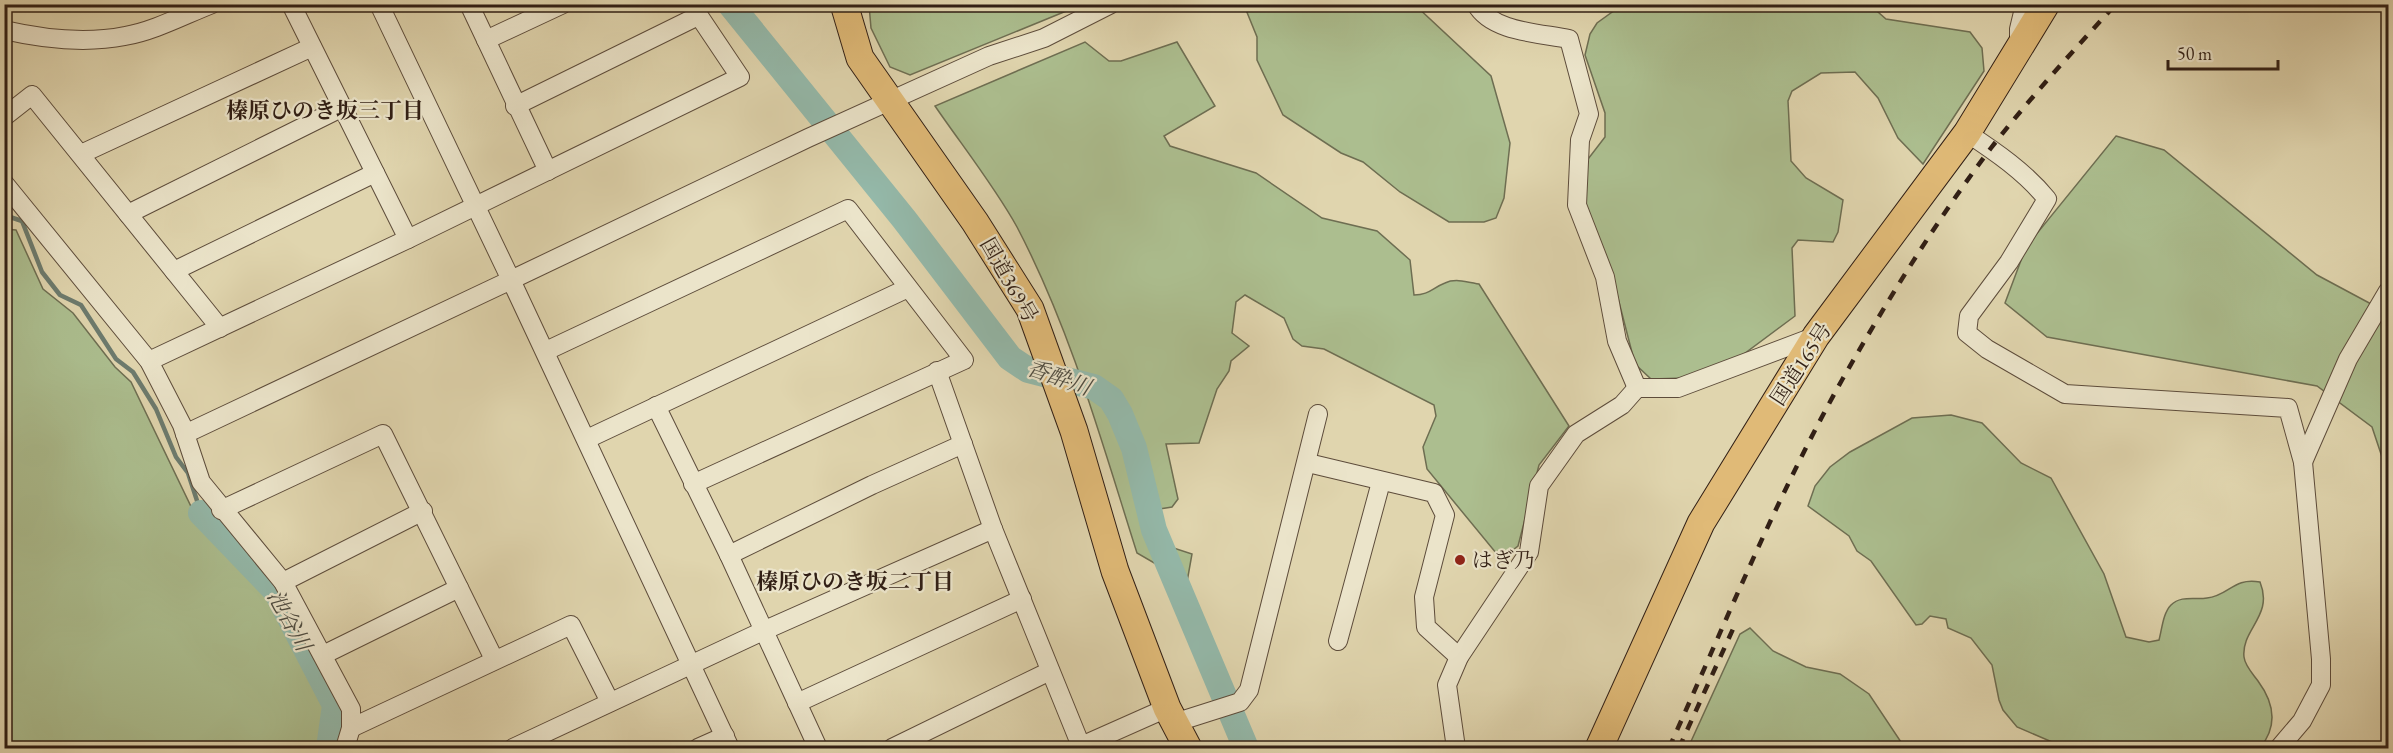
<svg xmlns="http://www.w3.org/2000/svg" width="2393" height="753" viewBox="0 0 2393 753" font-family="'EB Garamond','Noto Serif JP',serif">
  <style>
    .green { fill: #acbe8f; stroke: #6e6e52; stroke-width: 1.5 }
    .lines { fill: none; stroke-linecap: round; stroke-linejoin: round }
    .stream { stroke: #6c7b6e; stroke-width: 4.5 }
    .river { stroke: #94b9aa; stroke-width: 26 }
    .minor-casing { stroke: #5d4c3b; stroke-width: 20 }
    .highway-casing { stroke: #311f15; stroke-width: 29 }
    .minor { stroke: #ebe4ca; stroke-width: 18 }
    .highway { stroke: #e0ba77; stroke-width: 27 }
    .rail { stroke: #311f15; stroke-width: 4.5; stroke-dasharray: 10 10; stroke-linecap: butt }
    .poi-dot { fill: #8f2418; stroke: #ebe4ca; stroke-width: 2 }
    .labels { text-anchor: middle; stroke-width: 4.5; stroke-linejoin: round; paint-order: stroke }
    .street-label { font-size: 21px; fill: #311f15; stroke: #ebe4ca }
    .poi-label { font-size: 21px; fill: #311f15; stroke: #ebe4ca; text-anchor: start }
    .neighbourhood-label { font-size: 22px; font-weight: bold; fill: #311f15; stroke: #ebe4ca }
    .water-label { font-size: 22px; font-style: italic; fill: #4f4d42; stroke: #ebe4ca }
  </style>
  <rect width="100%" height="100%" fill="#e0d5ae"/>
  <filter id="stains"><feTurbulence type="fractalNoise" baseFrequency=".00333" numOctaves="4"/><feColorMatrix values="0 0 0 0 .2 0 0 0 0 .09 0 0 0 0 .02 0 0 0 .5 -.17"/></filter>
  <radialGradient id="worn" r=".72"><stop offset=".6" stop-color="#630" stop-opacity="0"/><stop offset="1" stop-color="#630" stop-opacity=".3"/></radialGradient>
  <g class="green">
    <polygon points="869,5 869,4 1081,5 910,75 890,67 871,28"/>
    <polygon points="1244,5 1415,5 1491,76 1510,143 1504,198 1496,218 1484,222 1449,222 1400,192 1363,162 1341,153 1283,115 1257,60 1257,37"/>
    <polygon points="1622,5 1870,5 1886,19 1970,32 1982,48 1984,71 1923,164 1898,138 1878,98 1855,72 1821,73 1792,91 1788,101 1791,161 1806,178 1843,200 1838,232 1833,242 1798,240 1792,248 1795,316 1729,365 1685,378 1651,379 1635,364 1611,271 1586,205 1585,163 1605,137 1605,113 1585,55 1590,34 1597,23"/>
    <path d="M1085,42L1109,61H1121L1177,42L1215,106L1164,136L1170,146L1256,173L1322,218L1377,231L1410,260L1414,295C1429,295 1432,288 1445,283C1455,278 1468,282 1479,284L1569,426L1539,465L1518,546L1501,559L1427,469L1423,447L1436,416L1434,405L1324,349L1302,346L1293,339L1284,318L1245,295L1236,302L1232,333L1249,346L1231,361L1229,371L1217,389L1199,443L1166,444L1178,499L1172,507L1147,511L1149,540L1192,554L1187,582L1137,553C1102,443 1071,330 1017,227C995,187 961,144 935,106Z"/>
    <polygon points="2116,136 2164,150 2317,275 2388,313 2388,545 2386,469 2372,427 2317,386 2047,337 2005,303 2026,247"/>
    <polygon points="5,229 16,230 43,289 73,313 115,367 131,382 198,521 271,597 327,709 329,731 326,748 5,748"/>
    <path d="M1951,415L1982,423L2021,463L2051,478L2104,574L2126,637L2149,642L2159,640C2162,629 2163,613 2171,605C2181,595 2195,600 2207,598C2229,596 2233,577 2260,582C2274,616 2241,629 2244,657C2245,666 2253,674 2258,681C2275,704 2278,726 2260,748H2066L2017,727L2003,710L1999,700L1992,665L1971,638L1948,628L1946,619L1930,616L1922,624L1916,625L1871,561L1857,551L1849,536L1808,506L1815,486L1830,467L1850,452L1912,418Z"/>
    <polygon points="1750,628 1773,651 1806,667 1840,674 1869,694 1905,748 1688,748 1740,634"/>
  </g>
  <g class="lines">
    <polyline class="stream" points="4,215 22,221 42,272 60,295 81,305 116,359 133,372 156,409 176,457 188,473 201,513"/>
    <g class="river">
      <polyline points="730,4 904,219 1010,358 1028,370 1094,387 1111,399 1120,414 1134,448 1154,530 1246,748"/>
      <polyline points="201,513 276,591 335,705 329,748"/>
    </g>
    <defs>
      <g id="minor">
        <polyline points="291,4 408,239"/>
        <polyline points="379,4 511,280 808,138 989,56 1044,38 1111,4"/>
        <polyline points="469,4 548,171"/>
        <path d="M1476,4C1491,32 1540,33 1569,39L1589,114L1580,140L1577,205L1605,277L1617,341L1637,388"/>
        <path d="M4,30C43,39 85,44 125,36C154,31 184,15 212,4"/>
        <polyline points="486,40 563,4"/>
        <polyline points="2019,44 2019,29 2025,4"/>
        <polyline points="515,106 698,16"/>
        <polyline points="4,117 32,95 220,328"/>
        <path d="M1967,133C1996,152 2025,172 2047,199L2009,262L1969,316L1967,333L1987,349L2065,394L2288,408L2303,462L2321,659V685L2302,721L2279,748"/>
        <polyline points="81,154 312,47"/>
        <polyline points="4,183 149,361 182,425 201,482 283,582 351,709 351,728 345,748"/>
        <polyline points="128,214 343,107"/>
        <polyline points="174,271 375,173"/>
        <polyline points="546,351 848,209 964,360 693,484"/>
        <polyline points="149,361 408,239 740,77 691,4"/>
        <polyline points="937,371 993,529 1081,746"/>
        <polyline points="656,406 729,555 818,748"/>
        <polyline points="185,434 511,280 730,748"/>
        <polyline points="587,439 908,288"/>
        <polyline points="2303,462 2348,359 2388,291"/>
        <polyline points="1308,463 1434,493 1445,515 1424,597 1426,627 1459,657"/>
        <polyline points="221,510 383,434 494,659"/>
        <polyline points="729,555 872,485 963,444"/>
        <polyline points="283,582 423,511"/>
        <polyline points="1338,641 1381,482"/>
        <polyline points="323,655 459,588"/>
        <polyline points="797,703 1022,599"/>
        <polyline points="1174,723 1240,702 1249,690 1318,414"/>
        <polyline points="351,728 571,625 610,702"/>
        <polyline points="513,748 763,631 993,529"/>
        <polyline points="698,748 725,736"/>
        <polyline points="892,748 1050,671"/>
        <polyline points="1077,748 1167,708"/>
        <polyline points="1456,748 1447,685 1459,657 1529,552 1539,486 1576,434 1622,405 1637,388 1678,388 1816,336"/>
      </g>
      <g id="highway">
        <polyline points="844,4 860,58 975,222 1030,309 1074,431 1115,571 1167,708 1188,748"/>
        <polyline points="1599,748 1701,523 1816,336 1967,133 2046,4"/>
      </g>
    </defs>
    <use href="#minor" class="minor-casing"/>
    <use href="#highway" class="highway-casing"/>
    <use href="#minor" class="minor"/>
    <use href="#highway" class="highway"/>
    <g class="rail">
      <path d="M1669,748C1724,626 1776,498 1842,380C1887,301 1936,221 1991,148C2030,98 2073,51 2116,4"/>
      <polyline points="1679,748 1733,629"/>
    </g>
  </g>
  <circle class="poi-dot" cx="1460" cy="560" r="6"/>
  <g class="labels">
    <g class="street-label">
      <text transform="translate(1009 280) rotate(60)" y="7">国道369号</text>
      <text transform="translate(1801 364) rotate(-57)" y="7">国道165号</text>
    </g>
    <g class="poi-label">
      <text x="1472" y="567">はぎ乃</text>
    </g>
    <g class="neighbourhood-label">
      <text x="325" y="118">榛原ひのき坂三丁目</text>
      <text x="855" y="589">榛原ひのき坂二丁目</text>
    </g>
    <g class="water-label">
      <text transform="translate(1059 377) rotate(19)" y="8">香酔川</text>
      <text transform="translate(290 620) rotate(61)" y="8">池谷川</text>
    </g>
  </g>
  <rect width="2393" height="753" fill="none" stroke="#e0d5ae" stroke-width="24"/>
  <rect x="6" y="6" width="2381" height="741" fill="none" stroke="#311f15" stroke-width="3"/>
  <rect x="12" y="12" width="2369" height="729" fill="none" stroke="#311f15" stroke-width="1.5"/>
  <path d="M2168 60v9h110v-9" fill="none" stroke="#311f15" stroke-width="3"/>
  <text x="2177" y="60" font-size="18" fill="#311f15" stroke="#ebe4ca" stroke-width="4.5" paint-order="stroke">50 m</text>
  <rect width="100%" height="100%" filter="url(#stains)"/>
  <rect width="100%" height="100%" fill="url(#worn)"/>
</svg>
